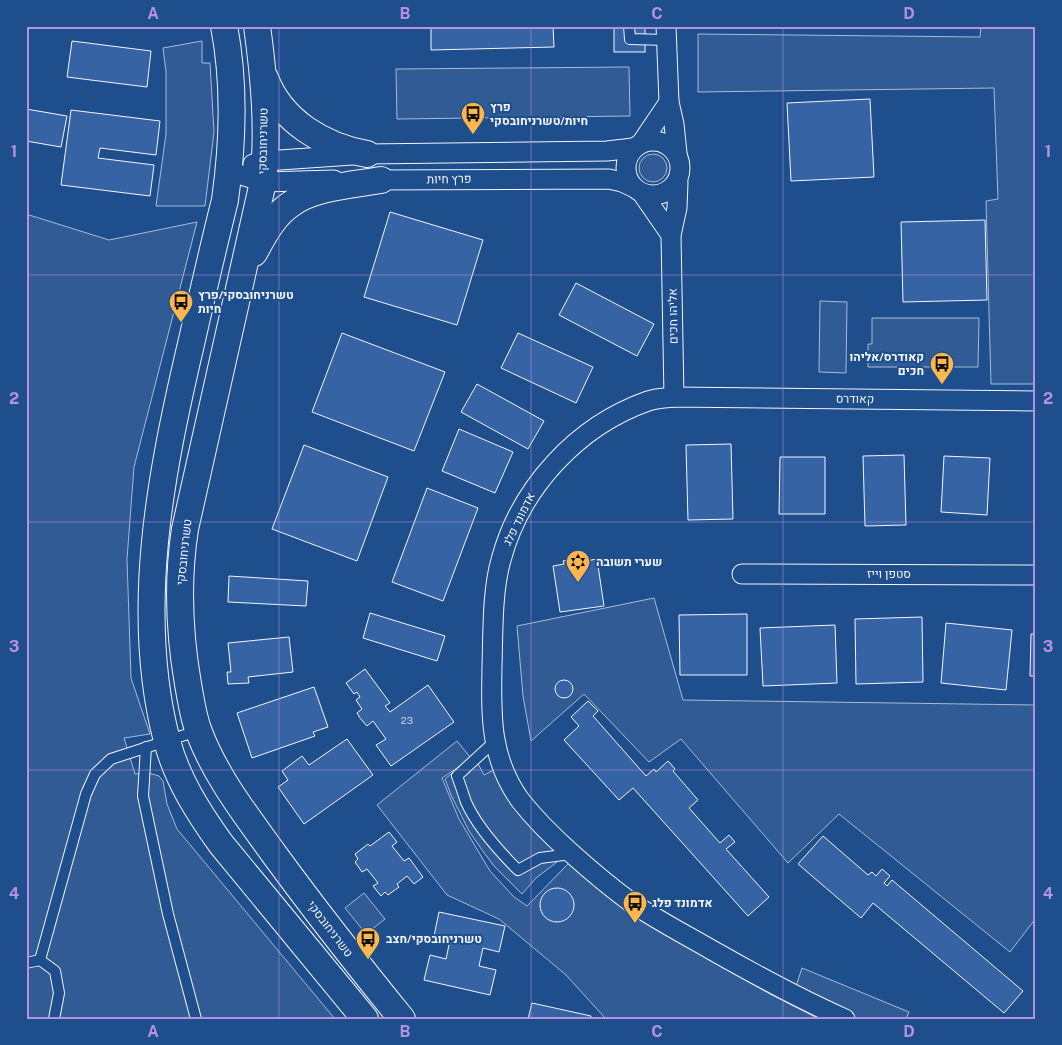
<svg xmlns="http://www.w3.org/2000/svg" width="1062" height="1045" viewBox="0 0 1062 1045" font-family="'Public Sans',Heebo,sans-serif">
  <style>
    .built { fill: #305b95; stroke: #a8bbd7 }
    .building { fill: #3563a3; stroke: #f2f6ff }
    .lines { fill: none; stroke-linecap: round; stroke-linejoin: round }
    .lane-casing { stroke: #f2f6ff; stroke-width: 12 }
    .street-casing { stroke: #f2f6ff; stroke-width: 21 }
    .secondary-casing { stroke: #f2f6ff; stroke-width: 28 }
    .lane { stroke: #1f4e8c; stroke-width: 10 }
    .street { stroke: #1f4e8c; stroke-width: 19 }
    .secondary { stroke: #1f4e8c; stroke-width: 26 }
    .grid { fill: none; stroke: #b691df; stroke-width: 1; stroke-opacity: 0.55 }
    .labels { text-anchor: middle; stroke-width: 4; stroke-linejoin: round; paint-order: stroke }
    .number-label { font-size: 10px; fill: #c3d1e8 }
    .poi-label { font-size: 12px; font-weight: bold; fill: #f2f6ff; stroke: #1f4e8c; text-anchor: start }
    .street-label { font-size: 12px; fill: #f2f6ff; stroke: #1f4e8c }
    .neatline { fill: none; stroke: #b691df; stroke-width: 2 }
    .grid-label { font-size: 16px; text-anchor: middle; font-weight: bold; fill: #b691df }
  </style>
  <rect width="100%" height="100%" fill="#1f4e8c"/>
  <g class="built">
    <polygon points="981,26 1036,26 1036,384 991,384 986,201 998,199 994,88 698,92 698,34 980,37"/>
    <polygon points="202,41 202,63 210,63 214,132 205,206 156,206 166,134 166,72 163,48"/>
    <polygon points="629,67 630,116 397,119 396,69"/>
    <circle cx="653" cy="168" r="14"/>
    <polygon points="26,214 109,240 197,222 134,467 127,559 131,678 150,734 124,738 135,774 148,773 159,776 163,781 167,804 177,829 335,1019 26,1019"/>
    <polygon points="820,301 847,302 846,373 819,372"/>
    <polygon points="872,318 979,318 978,367 868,367 868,344 872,344"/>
    <polygon points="654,598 683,700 1036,705 1036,918 1010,952 839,814 788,863 681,739 649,762 584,694 531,741 523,696 517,626"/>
    <polygon points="457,741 471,758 474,756 484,775 496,769 553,848 557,862 536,878 522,894 494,866 482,850 469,831 451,795 445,779 463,764 442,778 459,819 490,871 514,897 527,906 569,863 643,920 768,993 819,1019 606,1019 566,975 499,919 447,895 377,805"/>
    <polygon points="364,893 385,919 366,934 345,908"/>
    <polygon points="802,968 909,1012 906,1019 845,1019 793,995"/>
  </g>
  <g class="building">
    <polygon points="431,26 553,26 554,47 431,50"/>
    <rect x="614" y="26" width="31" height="26"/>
    <polygon points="72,41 151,51 147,87 67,77"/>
    <polygon points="870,99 874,177 791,181 787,103"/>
    <polygon points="26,109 67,116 61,147 26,141"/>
    <polygon points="71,110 160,121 156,155 100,148 98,158 154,165 150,196 61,185"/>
    <polygon points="390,212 483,240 457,325 364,297"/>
    <polygon points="985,220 987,300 903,302 901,222"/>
    <polygon points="576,283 654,324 637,356 559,315"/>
    <polygon points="342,333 445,372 414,451 312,412"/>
    <polygon points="518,333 593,367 576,403 501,368"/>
    <polygon points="477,384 544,421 528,449 461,412"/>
    <polygon points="459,429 513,452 495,493 442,471"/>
    <polygon points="731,444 733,519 688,520 686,445"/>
    <polygon points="304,445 388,477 357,561 272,529"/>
    <polygon points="904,455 906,525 865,526 863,456"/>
    <polygon points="944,456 990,458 987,515 941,512"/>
    <polygon points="780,457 825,457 825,514 779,514"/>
    <polygon points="427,488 478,508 443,601 392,582"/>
    <polygon points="574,559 574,563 597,559 604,606 560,612 553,566 564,564 563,561"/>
    <polygon points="229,576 308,581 306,606 228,602"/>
    <polygon points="370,613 445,636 437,661 363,638"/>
    <polygon points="747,614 747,675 680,675 679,615"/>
    <polygon points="922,617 923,682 856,684 855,619"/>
    <polygon points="946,623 1012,630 1006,690 941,683"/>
    <polygon points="835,625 837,683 763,686 760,628"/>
    <polygon points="1031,634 1036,634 1036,676 1030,676"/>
    <polygon points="289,637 293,672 248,677 249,683 228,684 227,672 231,672 228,643"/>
    <polygon points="365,669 390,703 385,706 390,712 428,685 454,722 391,766 376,745 386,739 373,721 367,726 360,718 357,713 362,709 356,700 360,697 357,692 354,694 346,683"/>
    <circle cx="564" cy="689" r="9"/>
    <polygon points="314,687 328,727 313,732 315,736 252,758 237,713"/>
    <polygon points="588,701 598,711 593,716 646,776 654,769 656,772 668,761 675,769 673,771 698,800 689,808 720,843 729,835 735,842 726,849 769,897 748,916 633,788 619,800 564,740 579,726 571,717"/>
    <polygon points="347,739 373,775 304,824 278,787 288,780 282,771 302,756 309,765"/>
    <polygon points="389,832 397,842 392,846 404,861 409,858 423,877 414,884 407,876 397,884 399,887 388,895 385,892 381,896 373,886 378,883 367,869 362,872 355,862 358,859 355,854 368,844 370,846"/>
    <polygon points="823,836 868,875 872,872 876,876 882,869 890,876 884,883 887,886 892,880 1023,991 1004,1013 873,903 861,918 798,864"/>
    <circle cx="557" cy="905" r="17"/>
    <polygon points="439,912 505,926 499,952 483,948 479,966 496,970 490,995 424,980 430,955 446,959 450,940 434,936"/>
    <polygon points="532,1003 591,1016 591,1019 528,1019"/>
  </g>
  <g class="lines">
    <defs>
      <g id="lane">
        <polyline points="629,26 630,39 667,40"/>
        <path d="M495,741L457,776C460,784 463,793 466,802C477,827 498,850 518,870L540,858L571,854"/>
        <polyline points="146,747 143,796 168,914 196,1019"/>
        <polyline points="40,960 86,794 95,774 111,759 197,731"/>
        <polyline points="26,963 40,960 55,971 59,993 54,1019"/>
      </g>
      <g id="street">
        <polyline points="666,26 669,102 674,124 677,153"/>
        <circle cx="653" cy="168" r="27"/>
        <polyline points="642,142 669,102"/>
        <polyline points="253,164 265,161 367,154 607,151 633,148"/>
        <polyline points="229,171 263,182 334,180"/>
        <polyline points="369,180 609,179 622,182 633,187"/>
        <polyline points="642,193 671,235"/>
        <polyline points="674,397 671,235 677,208 678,182"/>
        <polyline points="742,574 1036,575"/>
        <path d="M845,1019C798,998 754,974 710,949C684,934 657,920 632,903C610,887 590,870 570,852C552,836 535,819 520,800C490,758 491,716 492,667C493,634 492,591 501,560C520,488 577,426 648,401C656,398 666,398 674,397L1036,401"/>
      </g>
      <g id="secondary">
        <path d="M224,26C235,83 233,143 225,200C213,248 202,296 191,344C161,472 133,611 167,741C177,779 198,812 221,844L365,1019"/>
        <path d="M257,26C264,78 269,130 263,182L185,529C177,581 179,632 188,684C191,700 193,717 199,732C216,777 246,815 274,854C315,910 358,965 402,1019"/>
        <path d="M265,78C281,121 323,146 367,154"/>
        <path d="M254,253C264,235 274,215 291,204C314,187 353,185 381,180"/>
      </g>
    </defs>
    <use href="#lane" class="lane-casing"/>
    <use href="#street" class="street-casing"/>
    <use href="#secondary" class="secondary-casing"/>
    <use href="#lane" class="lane"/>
    <use href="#street" class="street"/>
    <use href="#secondary" class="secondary"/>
  </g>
  <path class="grid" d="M279,26V1019M531,26V1019M783,26V1019M26,275H1036M26,522H1036M26,770H1036"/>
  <defs>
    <symbol id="bus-pin" viewBox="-11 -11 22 30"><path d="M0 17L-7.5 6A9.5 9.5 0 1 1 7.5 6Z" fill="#ffb74d" stroke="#1f4e8c"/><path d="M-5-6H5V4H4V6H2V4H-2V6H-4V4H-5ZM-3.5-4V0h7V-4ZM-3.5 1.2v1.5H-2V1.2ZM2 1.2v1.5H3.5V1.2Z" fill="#111"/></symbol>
    <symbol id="synagogue-pin" viewBox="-11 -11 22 30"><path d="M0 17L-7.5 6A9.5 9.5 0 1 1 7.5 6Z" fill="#ffb74d" stroke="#1f4e8c"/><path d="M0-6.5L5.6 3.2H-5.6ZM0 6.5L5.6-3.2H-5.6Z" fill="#111"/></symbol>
  </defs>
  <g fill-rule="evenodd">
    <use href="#bus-pin" x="459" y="100" width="28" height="38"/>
    <use href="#bus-pin" x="167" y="288" width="28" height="38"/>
    <use href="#bus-pin" x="928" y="350" width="28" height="38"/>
    <use href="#synagogue-pin" x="564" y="548" width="28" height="38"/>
    <use href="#bus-pin" x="621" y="889" width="28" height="38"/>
    <use href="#bus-pin" x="354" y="925" width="28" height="38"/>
  </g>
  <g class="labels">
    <g class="number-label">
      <text x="407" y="724">23</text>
    </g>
    <g class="poi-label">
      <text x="490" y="111">פרץ<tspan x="490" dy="14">חיות/טשרניחובסקי</tspan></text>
      <text x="198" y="299">טשרניחובסקי/פרץ<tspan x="198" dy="14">חיות</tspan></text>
      <text x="924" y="361" text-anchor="end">קאודרס/אליהו<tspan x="924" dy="14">חכים</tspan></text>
      <text x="596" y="566">שערי תשובה</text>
      <text x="652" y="907">אדמונד פלג</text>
      <text x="386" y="943">טשרניחובסקי/חצב</text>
    </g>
    <g class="street-label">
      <text transform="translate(263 141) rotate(-89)" y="4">טשרניחובסקי</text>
      <text transform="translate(449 179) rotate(-1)" y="4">פרץ חיות</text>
      <text transform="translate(673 316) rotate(-91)" y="4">אליהו חכים</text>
      <text transform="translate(855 399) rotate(1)" y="4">קאודרס</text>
      <text transform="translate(519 519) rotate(-64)" y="4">אדמונד פלג</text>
      <text transform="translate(184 552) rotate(-84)" y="4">טשרניחובסקי</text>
      <text x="889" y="578">סטפן וייז</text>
      <text transform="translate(330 929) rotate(53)" y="4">טשרניחובסקי</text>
    </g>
  </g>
  <rect width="1062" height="1045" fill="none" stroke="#1f4e8c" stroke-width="55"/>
  <rect x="28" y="28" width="1006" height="990" class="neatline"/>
  <g class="grid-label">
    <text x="153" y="19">A</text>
    <text x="405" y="19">B</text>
    <text x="657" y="19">C</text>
    <text x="909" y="19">D</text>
    <text x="14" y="157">1</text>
    <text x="1048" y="157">1</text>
    <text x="14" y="404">2</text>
    <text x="1048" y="404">2</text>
    <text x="14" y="652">3</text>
    <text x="1048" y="652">3</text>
    <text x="14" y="899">4</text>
    <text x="1048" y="899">4</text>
    <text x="153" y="1037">A</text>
    <text x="405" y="1037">B</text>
    <text x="657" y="1037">C</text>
    <text x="909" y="1037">D</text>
  </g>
</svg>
